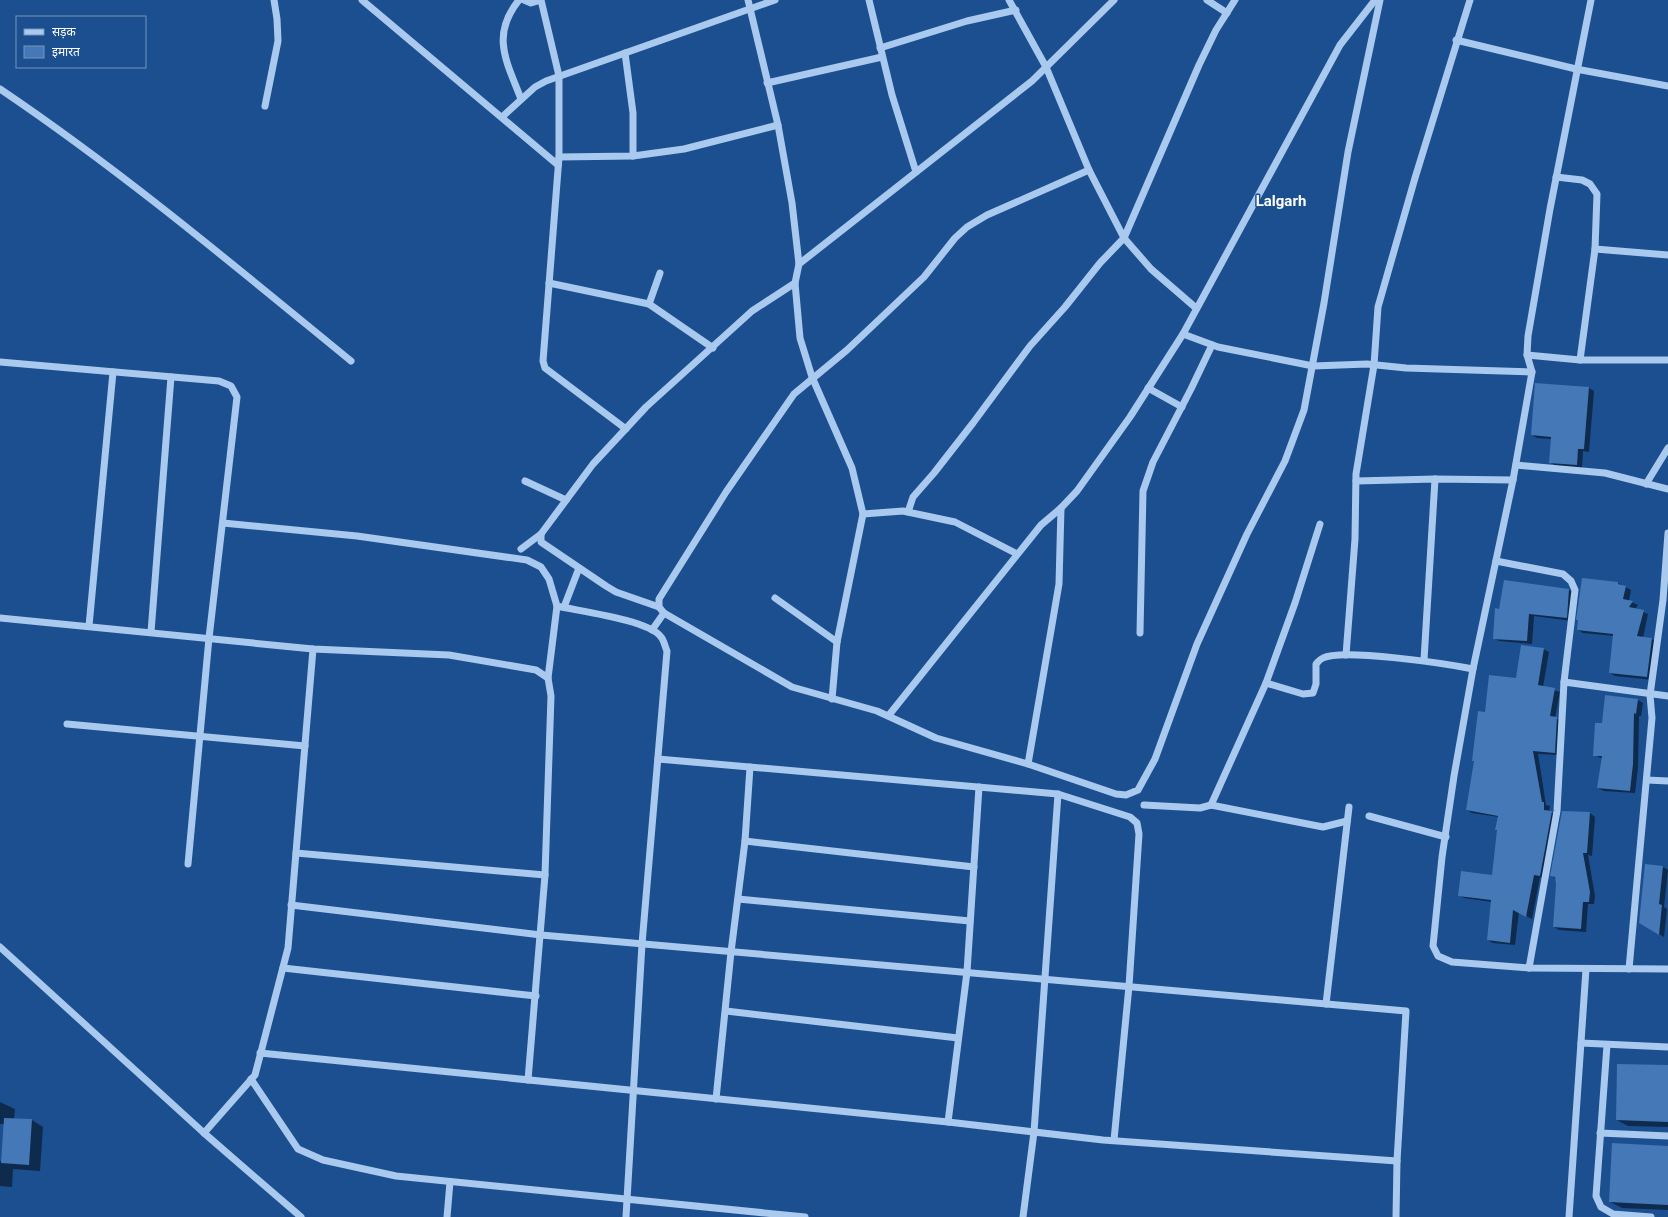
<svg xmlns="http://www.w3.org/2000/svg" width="1668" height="1217" viewBox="0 0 1668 1217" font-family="Roboto,'Noto Sans Devanagari',sans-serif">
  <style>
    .shadow { fill: #0007 }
    .building { fill: #4478b7 }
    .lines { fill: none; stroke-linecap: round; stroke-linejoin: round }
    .minor { stroke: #a9c9ee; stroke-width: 7 }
    .labels { text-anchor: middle; stroke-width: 3; stroke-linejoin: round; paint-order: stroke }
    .district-label { font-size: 15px; font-weight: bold; fill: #fff; stroke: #1b4f8f }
  </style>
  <rect width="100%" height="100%" fill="#1b4f8f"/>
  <g class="shadow">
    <polygon points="1589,388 1594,391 1589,452 1583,451 1582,468 1556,466 1550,462 1552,439 1537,438 1532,435"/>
    <polygon points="1505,582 1569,590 1574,593 1572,621 1534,616 1532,644 1499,641 1494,638"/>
    <polygon points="1618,583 1631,590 1629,601 1638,605 1635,609 1648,614 1643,638 1652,639 1657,642 1653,680 1615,676 1610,673 1614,636 1583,633 1578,630"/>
    <polygon points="1543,649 1549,652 1543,687 1560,692 1555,718 1562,721 1560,755 1538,754 1546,805 1550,806 1549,812 1557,815 1546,878 1540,877 1532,919 1519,912 1515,945 1493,943 1488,940 1492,902 1464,898 1459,895 1493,876 1498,831 1496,830 1499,817 1472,813 1467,810 1485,713"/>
    <polygon points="1638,700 1643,703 1641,716 1639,716 1638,767 1635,793 1604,791 1598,788 1603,759 1594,755 1603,724"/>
    <polygon points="1563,812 1590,813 1595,817 1592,856 1588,855 1595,896 1594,904 1588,904 1586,932 1559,930 1554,927 1557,884 1556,879 1552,876"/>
    <polygon points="1663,867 1668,870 1664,907 1667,909 1664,937 1640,923"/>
    <polygon points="1668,1066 1668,1127 1628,1126 1617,1120"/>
    <polygon points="0,1102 15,1109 14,1119 32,1120 43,1127 40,1171 13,1169 12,1187 0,1186 0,1161 2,1161 5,1124 0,1124"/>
    <polygon points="1668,1147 1668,1210 1622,1208 1610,1202"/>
  </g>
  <g class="building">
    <polygon points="1535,383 1589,387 1584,449 1578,449 1577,465 1549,463 1551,437 1531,435"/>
    <polygon points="1582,578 1618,582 1618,584 1626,586 1623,599 1633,601 1629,607 1644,610 1637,636 1652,638 1647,677 1609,673 1613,634 1577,630 1578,620 1576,620"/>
    <polygon points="1504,580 1569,589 1567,618 1529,614 1527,641 1493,639 1495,608 1499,609"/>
    <polygon points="1521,645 1544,648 1538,685 1555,688 1550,716 1557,717 1555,753 1533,751 1542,802 1544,802 1544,810 1552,811 1540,876 1534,875 1526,917 1513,910 1510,943 1487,940 1491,900 1458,896 1461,871 1492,875 1497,830 1495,830 1498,816 1466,810 1474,761 1472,761 1478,711 1485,712 1489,675 1516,678"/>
    <polygon points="1605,695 1638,699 1636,714 1634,713 1633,764 1630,791 1597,788 1602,756 1593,756 1595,723 1602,723"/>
    <polygon points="1562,811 1590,812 1587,853 1583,853 1590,892 1589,902 1583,902 1581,929 1553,927 1556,884 1555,877 1550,876"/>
    <polygon points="1645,864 1663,866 1659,904 1662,905 1659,935 1639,923"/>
    <polygon points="1617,1064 1668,1065 1668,1122 1616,1120"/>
    <polygon points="4,1118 32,1119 29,1165 1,1163"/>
    <polygon points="1612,1143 1668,1146 1668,1205 1609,1202"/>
  </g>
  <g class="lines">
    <g class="minor">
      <polyline points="362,0 558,165"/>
      <path d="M519,0C490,36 507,62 521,99"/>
      <polyline points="524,0 531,3 541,0 559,76 559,157 543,361 545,368 626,429"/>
      <polyline points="748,0 778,125 792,203 799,264 795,283 800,338 812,377 852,468 863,514 837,642 832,699"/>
      <polyline points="869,0 892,95 916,172"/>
      <polyline points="1009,0 1046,67 1089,170 1124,238 1151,269 1196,308"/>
      <polyline points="1207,0 1227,13"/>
      <polyline points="1591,0 1550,209 1528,336 1527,355 1532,372 1513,480 1473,669 1454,776 1442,857 1433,946 1438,956 1452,962 1529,968 1668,969"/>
      <polyline points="1456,40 1576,69 1668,86"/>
      <polyline points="880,48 967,21 1016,10"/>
      <polyline points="625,53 633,113 633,156"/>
      <polyline points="767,83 882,57"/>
      <path d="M0,89C123,172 236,267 351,361"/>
      <polyline points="265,106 278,41 277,19 274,0"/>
      <polyline points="502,117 535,87 546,81 775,0"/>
      <polyline points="559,157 633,156 684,149 778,125"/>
      <polyline points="1089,170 987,215 967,227 955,238 924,277 847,350 794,394 726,492 659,599 659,607 664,613 792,687 877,711 936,738 1028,764 1116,794 1126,795 1138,790 1155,759 1197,644 1247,534 1285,461 1304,410 1324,303 1348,152 1380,0"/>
      <polyline points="1556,177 1582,180 1590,184 1597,194 1595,249 1580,360"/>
      <polyline points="1595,249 1668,255"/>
      <polyline points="799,264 1032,81 1114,0"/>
      <polyline points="660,273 649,304 713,348"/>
      <polyline points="549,283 649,304"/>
      <polyline points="1183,334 1218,347 1313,366 1367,364 1406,368 1532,372"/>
      <polyline points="1527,355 1580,360 1668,360"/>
      <polyline points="0,362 219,381 231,386 237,397 209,638 188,864"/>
      <polyline points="1148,388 1182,407"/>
      <polyline points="1516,465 1605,473 1668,489"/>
      <polyline points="525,481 566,500"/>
      <polyline points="1356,481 1435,479 1513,480"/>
      <polyline points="1646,484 1668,448"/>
      <polyline points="908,512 913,497 934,473 973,423 1030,346 1065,307 1100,263 1124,238 1199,65 1216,30 1235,0"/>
      <polyline points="863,514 903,511 955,522 1017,554"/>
      <path d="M223,523L357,536L527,560L541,567L549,579L557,606C578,611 649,620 661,637C664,640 665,647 667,651L642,944L626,1217"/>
      <polyline points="521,549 541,534"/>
      <polyline points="1496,561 1563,574 1571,581 1575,590 1564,682 1557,811 1529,968"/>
      <polyline points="775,598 837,642"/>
      <polyline points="564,607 579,568"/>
      <polyline points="659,607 616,592 606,586 541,542 541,534 593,464 646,407 752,311 795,283"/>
      <polyline points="0,618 313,649 449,655 536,670 548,678 551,696 545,875 528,1080"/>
      <polyline points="89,626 113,372"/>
      <polyline points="652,630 664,613"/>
      <polyline points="151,632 171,377"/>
      <polyline points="1140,633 1143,491 1153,462 1191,389 1212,345"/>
      <polyline points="1346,655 1355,539 1356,474 1374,365 1378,307 1415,178 1470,0"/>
      <polyline points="1424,660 1435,479"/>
      <polyline points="548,678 557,606"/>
      <polyline points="1564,682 1668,696"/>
      <polyline points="1266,683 1295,603 1320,524"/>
      <polyline points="889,715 1041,525 1061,508 1077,491 1130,417 1183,334 1340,45 1375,0"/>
      <polyline points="67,724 305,746"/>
      <polyline points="658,759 1058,794 1034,1132 1023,1217"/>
      <polyline points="1028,764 1059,584 1061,508"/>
      <polyline points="1647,780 1668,781"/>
      <polyline points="1058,794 1130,817 1137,823 1139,834 1129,986 1114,1140"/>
      <polyline points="1144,805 1200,808 1211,805 1323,827 1347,821"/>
      <path d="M1211,805L1266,683L1303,694L1313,693L1316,684V664C1318,662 1320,659 1323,658C1342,648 1448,664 1473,669"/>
      <polyline points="1369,816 1446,837"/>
      <polyline points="745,841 974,867"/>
      <polyline points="296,853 545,875"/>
      <polyline points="738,899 970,921"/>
      <polyline points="291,905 541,935 1406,1011 1397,1161 1396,1217"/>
      <polyline points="0,947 204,1133 301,1217"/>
      <polyline points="283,968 536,996"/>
      <polyline points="1629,969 1652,718 1650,695 1663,600 1668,533"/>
      <polyline points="1326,1004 1349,807"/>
      <polyline points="726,1011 958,1038"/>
      <polyline points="1581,1043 1668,1047"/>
      <polyline points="1607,1045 1596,1196 1601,1207 1613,1214 1651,1217"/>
      <polyline points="260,1053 948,1122 1103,1140 1397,1161"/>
      <polyline points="251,1079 298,1149 323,1160 396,1176 805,1217"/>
      <polyline points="716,1099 731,952 745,841 750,767"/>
      <polyline points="948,1122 967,972 979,787"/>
      <polyline points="204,1133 255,1075 288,948 313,649"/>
      <polyline points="1600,1133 1668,1136"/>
      <polyline points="447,1217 450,1182"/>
      <polyline points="1569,1217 1586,969"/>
    </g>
  </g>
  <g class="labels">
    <g class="district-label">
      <text x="1281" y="206">Lalgarh</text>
    </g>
  </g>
  <rect x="16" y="16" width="130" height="52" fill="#1b4f8f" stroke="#7695bc"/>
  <rect x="24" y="29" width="20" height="6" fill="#a9c9ee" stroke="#7695bc"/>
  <text x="52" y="36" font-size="12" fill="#ffffff">सड़क</text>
  <rect x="24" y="46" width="20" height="12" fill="#4478b7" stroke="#7695bc"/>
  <text x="52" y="56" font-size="12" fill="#ffffff">इमारत</text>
</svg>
